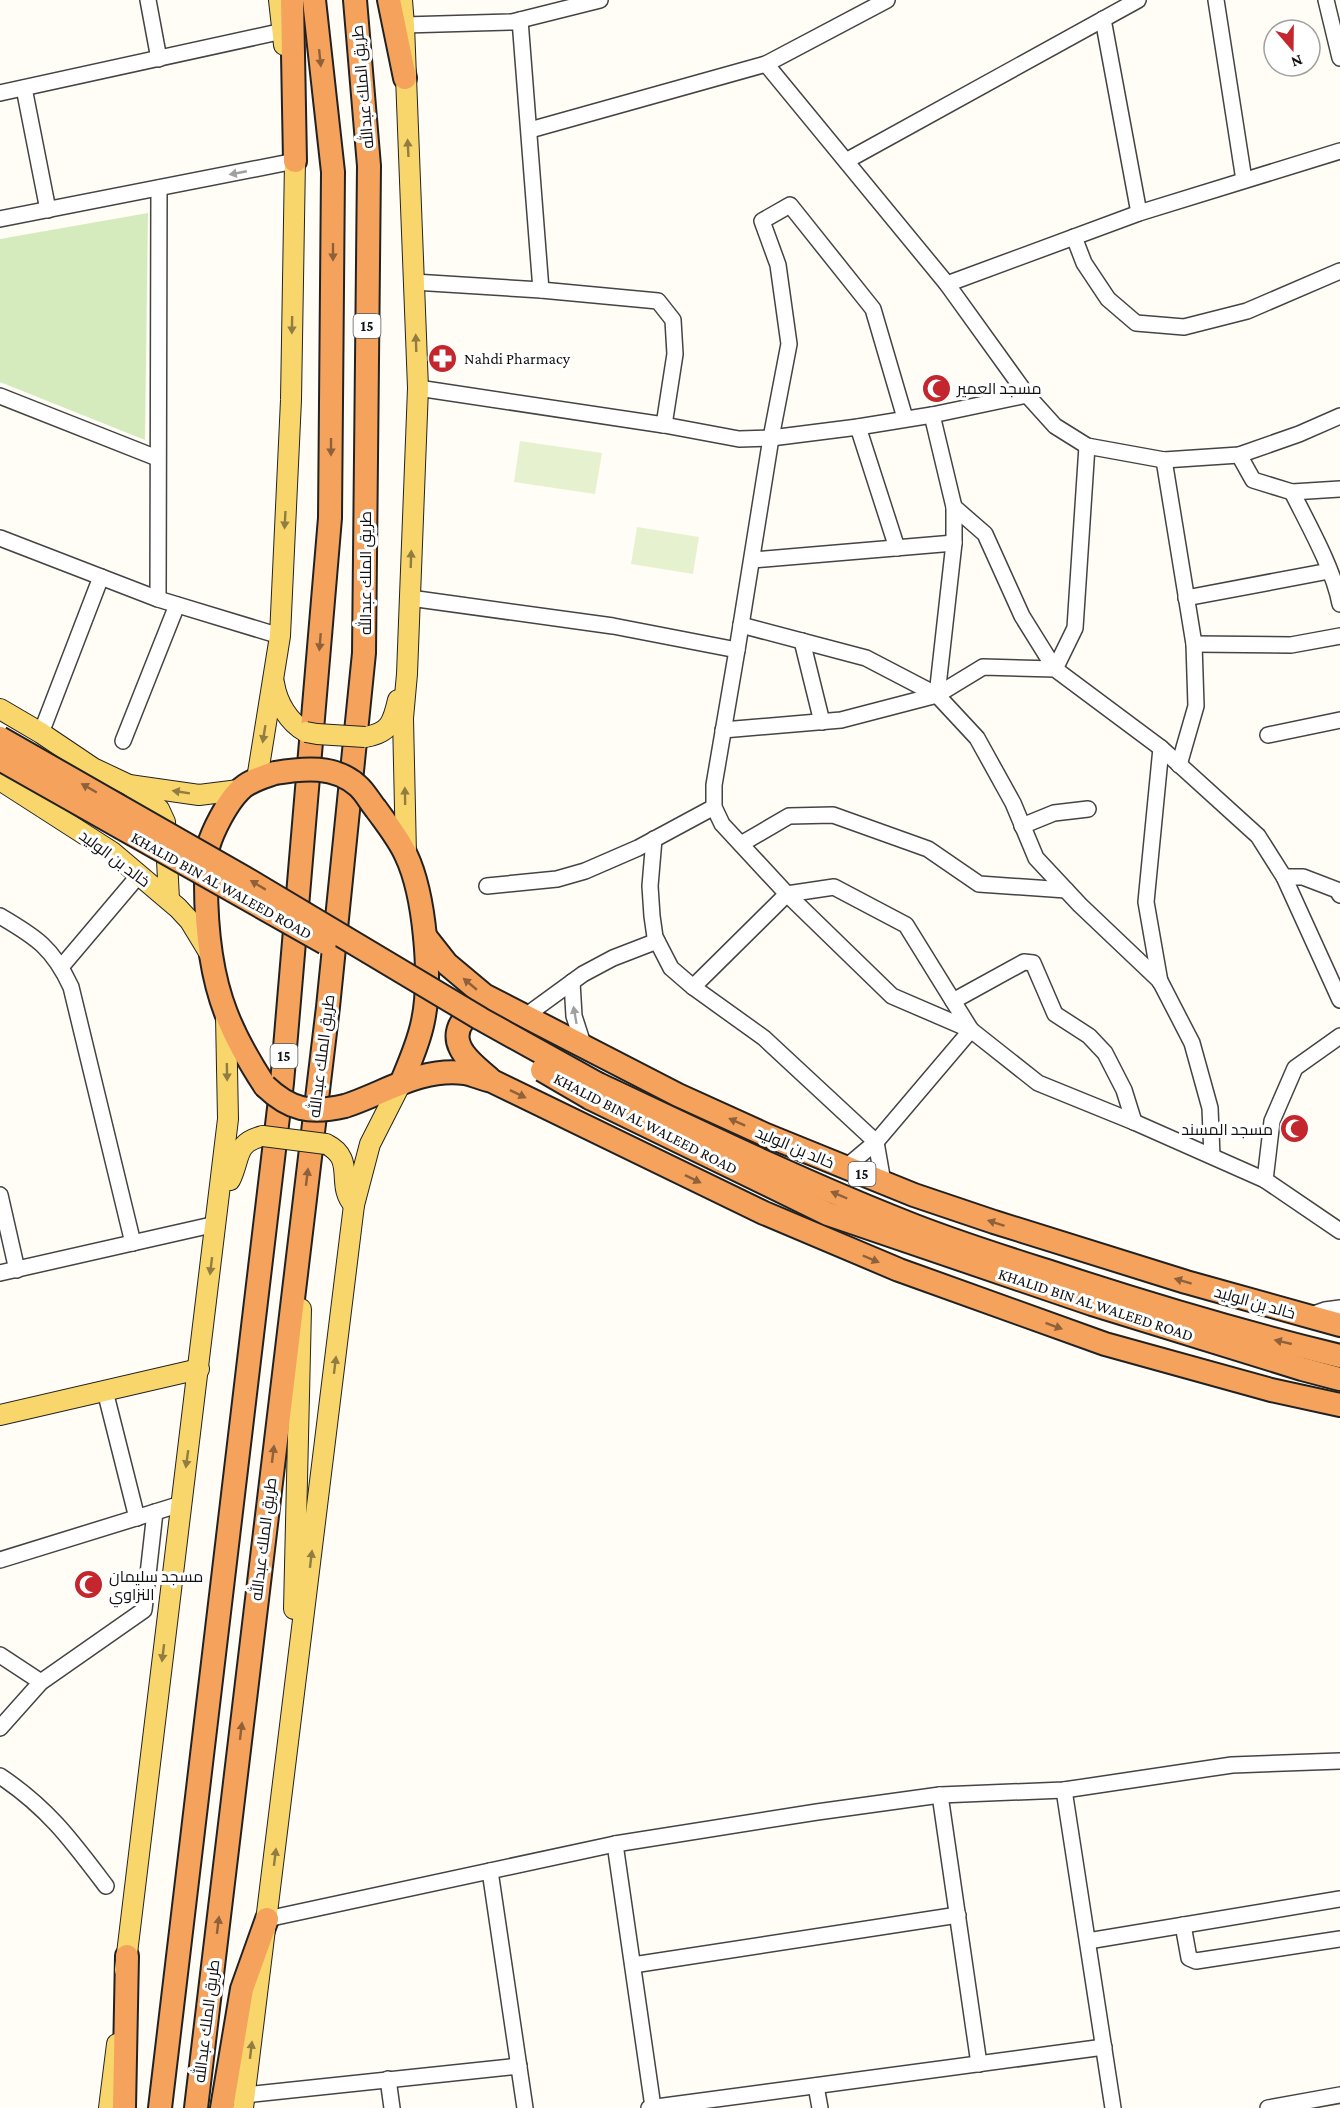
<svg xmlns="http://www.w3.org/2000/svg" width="1340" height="2108" viewBox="0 0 1340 2108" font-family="'Crimson Pro',Cairo,serif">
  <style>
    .green { fill: #d5ebbd }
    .pitch { fill: #e6f2cf }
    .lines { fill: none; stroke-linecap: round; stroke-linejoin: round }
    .minor-casing { stroke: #444; stroke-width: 18 }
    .major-casing { stroke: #222; stroke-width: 22 }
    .highway-casing { stroke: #222; stroke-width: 26 }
    .minor { stroke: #fff; stroke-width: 15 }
    .major { stroke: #f9d66b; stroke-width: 20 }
    .highway { stroke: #f5a25d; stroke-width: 22 }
    .major-bridge-casing { stroke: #222; stroke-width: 22; stroke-linecap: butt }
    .highway-bridge-casing { stroke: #222; stroke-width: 26; stroke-linecap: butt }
    .major-bridge { stroke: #f9d66b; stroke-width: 20 }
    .highway-bridge { stroke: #f5a25d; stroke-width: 22 }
    .oneway { fill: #8e613b }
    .oneway2 { fill: #917d42 }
    .oneway3 { fill: #a0a0a0 }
    .labels { text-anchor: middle; stroke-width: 6; stroke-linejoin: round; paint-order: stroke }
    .shield { fill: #fff; stroke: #585858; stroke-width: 1.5 }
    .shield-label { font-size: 15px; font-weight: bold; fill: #111 }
    .street-label { font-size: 16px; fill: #111; stroke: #fff }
    .poi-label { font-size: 16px; fill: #111; stroke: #fff; text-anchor: start }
  </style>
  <rect width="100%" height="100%" fill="#fffdf5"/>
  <polygon class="green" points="148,213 145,440 0,382 0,239"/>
  <g class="pitch">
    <polygon points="520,441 602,453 595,494 514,482"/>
    <polygon points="637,527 699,537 693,574 631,564"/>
  </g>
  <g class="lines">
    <defs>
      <g id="minor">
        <polyline points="148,0 159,59"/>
        <polyline points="1216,0 1244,180"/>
        <polyline points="1326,0 1340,58"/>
        <polyline points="1103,19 1139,213"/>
        <polyline points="520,20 541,290"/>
        <polyline points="404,25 512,22 600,0"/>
        <polyline points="766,64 947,284 1027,395 1055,426 1087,446 1164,460 1239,455 1299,434 1340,416"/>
        <polyline points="24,88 48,210"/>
        <polyline points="0,93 283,31"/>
        <polyline points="530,130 766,64 887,0"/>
        <polyline points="846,161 1138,0"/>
        <polyline points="0,219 295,161"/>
        <polyline points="1074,237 1084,263 1108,299 1136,323 1184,327 1247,311 1340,271"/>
        <polyline points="414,282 541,290 658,301 673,320 675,354 664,425"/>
        <polyline points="947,284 1139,213 1340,151"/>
        <polyline points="418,388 664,425 739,439 771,438 858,427 932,415 1027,395"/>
        <polyline points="0,396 157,458"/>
        <polyline points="932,415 954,507 954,543 937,695"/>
        <polyline points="858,427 897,548"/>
        <polyline points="1239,455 1253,480 1292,492 1340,489"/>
        <polyline points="1164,460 1194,644 1196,706 1179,765"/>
        <path d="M1292,492C1308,524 1334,570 1340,604"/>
        <polyline points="954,507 985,534 1022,616 1055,669"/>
        <polyline points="0,538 158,599 280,636"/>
        <polyline points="753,560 954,543"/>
        <polyline points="410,598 613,626 737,650 714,785 714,807 722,824 787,894 892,996 971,1030 1038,1083 1134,1122 1265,1180 1340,1231"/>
        <polyline points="1186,598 1329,571"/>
        <polyline points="158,599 159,188"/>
        <polyline points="741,625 866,658 937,695 977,738 1013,803 1036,858 1080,905 1160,981 1192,1043 1210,1108 1212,1156"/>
        <polyline points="802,641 822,722"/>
        <polyline points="1194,644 1291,645 1340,636"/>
        <polyline points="737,650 771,438 789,344 778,265 762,221 790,205 873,309 905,418"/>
        <polyline points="1055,669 1075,628 1087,446"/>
        <polyline points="723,730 841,720 937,695 983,667 1055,669 1161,748 1258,836 1284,877 1340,1000"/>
        <polyline points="41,733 101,577"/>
        <polyline points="1268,735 1340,720"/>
        <polyline points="123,741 177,605"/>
        <polyline points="1022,826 1054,813 1088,809"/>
        <polyline points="654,839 650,886 652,916 655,937 671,968 693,987 764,1038 876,1142 883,1182"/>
        <polyline points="741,844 789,816 833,815 928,849 979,884 1066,890"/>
        <polyline points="1284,877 1303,877 1337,890 1340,895"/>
        <polyline points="487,886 557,879 585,871 638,848 714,807"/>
        <path d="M0,916C36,937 53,948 71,987L133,1243"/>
        <polyline points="62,966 139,875"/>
        <polyline points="572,982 574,1016 584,1047"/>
        <polyline points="1160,982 1146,902 1161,748"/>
        <polyline points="693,987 787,894 834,887 906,925 971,1030 876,1142 845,1168"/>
        <polyline points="953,1001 1024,962 1033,963 1055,1014 1089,1036 1105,1053 1124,1090 1134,1122"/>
        <polyline points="524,1017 583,974 613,958 657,941"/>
        <polyline points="1265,1180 1272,1121 1295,1068 1340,1036"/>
        <polyline points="0,1195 17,1270"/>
        <polyline points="0,1273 216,1224"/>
        <polyline points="1308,1316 1325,1310 1340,1308"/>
        <polyline points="105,1391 137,1518"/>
        <polyline points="0,1560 181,1504"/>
        <polyline points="0,1655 41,1682"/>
        <polyline points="0,1728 41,1682 144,1610 155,1512"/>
        <path d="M0,1776C48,1808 72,1841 106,1886"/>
        <polyline points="1064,1790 1113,2108"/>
        <polyline points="940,1795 979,2064"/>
        <polyline points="615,1844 653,2107"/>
        <polyline points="490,1871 525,2108"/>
        <polyline points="267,1919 615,1844 817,1812 940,1795 1064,1790 1232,1765 1340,1761"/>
        <polyline points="1183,1925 1189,1958 1196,1961 1340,1939"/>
        <polyline points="1088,1941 1340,1899"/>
        <polyline points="633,1965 958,1915"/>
        <polyline points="388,2079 392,2108"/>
        <polyline points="816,2086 820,2108"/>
        <polyline points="245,2095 519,2066"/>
        <polyline points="649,2108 1104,2047"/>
        <polyline points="1268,2108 1340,2095"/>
      </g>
      <g id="major">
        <polyline points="279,0 284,45"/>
        <polyline points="402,0 404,25 418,388 407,674 403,718 406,854"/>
        <path d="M274,683C277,702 288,722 306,732"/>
        <polyline points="0,709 41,733 93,768 129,785 199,795 239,790"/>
        <path d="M365,737C390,733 393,722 398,700"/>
        <polyline points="257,779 280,636 291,400 295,161 294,146"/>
        <polyline points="0,780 112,852 178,908 190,921 210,954"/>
        <polyline points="129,785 159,809 165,822 169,899"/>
        <path d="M326,1144C357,1159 335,1185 354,1205"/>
        <path d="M230,1180C241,1158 234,1143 263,1136"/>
        <polyline points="0,1415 199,1369"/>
        <polyline points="294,1609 301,1309"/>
        <polyline points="125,1970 228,1119 226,1016"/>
        <polyline points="109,2108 117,2044"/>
        <polyline points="243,2108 354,1205 370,1144 402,1081"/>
      </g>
      <g id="highway">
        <polyline points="292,0 295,161"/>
        <polyline points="389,0 405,78"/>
        <path d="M376,809C386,823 399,839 406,855C425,895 432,978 423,1021C419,1042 410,1062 402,1081"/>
        <polyline points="425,936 447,964 484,995 678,1095 766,1135 914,1195 994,1222 1186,1282 1340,1325"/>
        <path d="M487,1009C468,1009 451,1028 460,1047C465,1059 480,1070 489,1078"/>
        <path d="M598,1084C700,1132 801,1181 905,1222C952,1241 1000,1256 1047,1271C1144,1303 1241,1332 1340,1356"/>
        <path d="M265,1086C250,1063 236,1039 226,1013C210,972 206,927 206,883C206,871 205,858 208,847C213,830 227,803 239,791C248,781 263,777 275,773"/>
        <polyline points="590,1098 828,1214 1092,1304 1302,1369 1340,1379"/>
        <path d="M345,1106C385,1093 421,1067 465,1073C474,1075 483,1079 492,1081L764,1213L899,1270L1105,1344L1271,1390L1340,1405"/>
        <polyline points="124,2108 127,1956"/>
        <polyline points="160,2108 282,1083 330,518 333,172 314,0"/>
        <polyline points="196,2108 328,1007 364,653 369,166 355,0"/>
        <polyline points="222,2108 242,1989 267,1919"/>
      </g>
    </defs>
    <use href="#minor" class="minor-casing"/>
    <use href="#major" class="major-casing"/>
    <use href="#highway" class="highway-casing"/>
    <use href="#minor" class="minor"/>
    <use href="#major" class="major"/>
    <use href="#highway" class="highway"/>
    <defs>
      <g id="major-bridge">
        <polyline points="306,732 317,734 365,737"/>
        <polyline points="263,1136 326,1144"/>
      </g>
      <g id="highway-bridge">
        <polyline points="0,738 245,878 481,1019 598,1084"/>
        <polyline points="0,759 325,943"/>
        <path d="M275,773C304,768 335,765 358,786C365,792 370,802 376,809"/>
        <polyline points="542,1070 590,1098"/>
        <path d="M265,1086C290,1110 310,1114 345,1106"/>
      </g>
    </defs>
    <use href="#major-bridge" class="major-bridge-casing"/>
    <use href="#highway-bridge" class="highway-bridge-casing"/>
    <use href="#major-bridge" class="major-bridge"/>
    <use href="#highway-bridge" class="highway-bridge"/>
  </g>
  <defs><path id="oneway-solid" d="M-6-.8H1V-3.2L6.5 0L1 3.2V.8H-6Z" transform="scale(1.5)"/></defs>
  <g class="oneway">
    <use href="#oneway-solid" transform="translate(320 58) rotate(84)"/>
    <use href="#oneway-solid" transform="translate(333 252) rotate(90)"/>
    <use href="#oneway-solid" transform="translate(331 447) rotate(90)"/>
    <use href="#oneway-solid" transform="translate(320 642) rotate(95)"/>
    <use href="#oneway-solid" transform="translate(89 788) rotate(-150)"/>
    <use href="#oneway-solid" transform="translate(258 885) rotate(-149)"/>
    <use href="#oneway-solid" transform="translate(470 984) rotate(-140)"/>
    <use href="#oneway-solid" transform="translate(518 1094) rotate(26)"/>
    <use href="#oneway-solid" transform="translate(737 1122) rotate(-156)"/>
    <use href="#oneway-solid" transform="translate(307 1177) rotate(-83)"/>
    <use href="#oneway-solid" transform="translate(693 1179) rotate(26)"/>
    <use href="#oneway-solid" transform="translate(839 1195) rotate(-157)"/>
    <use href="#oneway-solid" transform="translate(996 1223) rotate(-162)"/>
    <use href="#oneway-solid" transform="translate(871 1259) rotate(23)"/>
    <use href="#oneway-solid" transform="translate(1183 1281) rotate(-163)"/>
    <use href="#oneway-solid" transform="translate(1054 1326) rotate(20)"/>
    <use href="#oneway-solid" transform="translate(1283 1342) rotate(-167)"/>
    <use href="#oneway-solid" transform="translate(273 1454) rotate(-83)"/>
    <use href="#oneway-solid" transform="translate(241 1731) rotate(-83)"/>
    <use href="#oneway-solid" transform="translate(218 1925) rotate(-83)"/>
  </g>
  <g class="oneway2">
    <use href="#oneway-solid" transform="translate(408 148) rotate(-93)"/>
    <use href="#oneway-solid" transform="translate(292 325) rotate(91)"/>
    <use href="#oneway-solid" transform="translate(416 343) rotate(-92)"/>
    <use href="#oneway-solid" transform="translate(285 520) rotate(93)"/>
    <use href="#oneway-solid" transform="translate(411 559) rotate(-88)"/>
    <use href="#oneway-solid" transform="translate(264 734) rotate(99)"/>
    <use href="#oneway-solid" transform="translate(181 792) rotate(-171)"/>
    <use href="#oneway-solid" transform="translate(405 796) rotate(-91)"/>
    <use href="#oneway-solid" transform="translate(227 1072) rotate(89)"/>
    <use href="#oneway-solid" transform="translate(211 1266) rotate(97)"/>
    <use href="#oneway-solid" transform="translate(335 1365) rotate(-83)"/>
    <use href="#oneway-solid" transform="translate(187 1459) rotate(98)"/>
    <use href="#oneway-solid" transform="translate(311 1559) rotate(-83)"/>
    <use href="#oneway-solid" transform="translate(163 1653) rotate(97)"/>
    <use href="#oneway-solid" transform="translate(275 1857) rotate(-83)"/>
    <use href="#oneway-solid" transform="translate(251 2050) rotate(-83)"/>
  </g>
  <g class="oneway3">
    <use href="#oneway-solid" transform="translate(238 173) rotate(169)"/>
    <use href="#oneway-solid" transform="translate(575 1015) rotate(-100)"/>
  </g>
  <defs>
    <symbol id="pharmacy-disc" viewBox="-11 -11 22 22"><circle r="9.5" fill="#c4262e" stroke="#fff"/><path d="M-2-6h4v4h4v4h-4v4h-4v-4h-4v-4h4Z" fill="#fff"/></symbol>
    <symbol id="mosque-disc" viewBox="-11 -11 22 22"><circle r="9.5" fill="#c4262e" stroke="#fff"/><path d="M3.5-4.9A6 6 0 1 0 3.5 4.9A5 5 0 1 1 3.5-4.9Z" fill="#fff"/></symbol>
  </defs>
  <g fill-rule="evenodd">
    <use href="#pharmacy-disc" x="426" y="342" width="33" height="33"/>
    <use href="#mosque-disc" x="920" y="372" width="33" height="33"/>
    <use href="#mosque-disc" x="1278" y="1112" width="33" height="33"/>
    <use href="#mosque-disc" x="72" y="1568" width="33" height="33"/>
  </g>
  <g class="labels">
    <g class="shield">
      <rect x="353.5" y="314" width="27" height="24" rx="4.5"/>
      <rect x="270.5" y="1044" width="27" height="24" rx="4.5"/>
      <rect x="848.5" y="1162" width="27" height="24" rx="4.5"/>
    </g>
    <g class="shield-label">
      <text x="367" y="331">15</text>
      <text x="284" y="1061">15</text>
      <text x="862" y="1179">15</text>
    </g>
    <g class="street-label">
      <text transform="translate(362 87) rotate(-95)" y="6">طريق الملك عبدالله</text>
      <text transform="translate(365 573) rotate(-90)" y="6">طريق الملك عبدالله</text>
      <text transform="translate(115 858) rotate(37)" y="6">خالد بن الوليد</text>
      <text transform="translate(222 885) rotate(29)" y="6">KHALID BIN AL WALEED ROAD</text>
      <text transform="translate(321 1056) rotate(-83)" y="6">طريق الملك عبدالله</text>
      <text transform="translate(646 1123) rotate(27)" y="6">KHALID BIN AL WALEED ROAD</text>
      <text transform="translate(795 1147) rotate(23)" y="6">خالد بن الوليد</text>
      <text transform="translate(1255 1302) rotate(16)" y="6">خالد بن الوليد</text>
      <text transform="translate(1096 1304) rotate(18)" y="6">KHALID BIN AL WALEED ROAD</text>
      <text transform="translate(263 1539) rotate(-83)" y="6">طريق الملك عبدالله</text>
      <text transform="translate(206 2021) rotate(-83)" y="6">طريق الملك عبدالله</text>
    </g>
    <g class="poi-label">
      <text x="464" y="364">Nahdi Pharmacy</text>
      <text x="957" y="394">مسجد العمير</text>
      <text x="1273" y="1135" text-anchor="end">مسجد المسند</text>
      <text x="109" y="1582">مسجد سليمان<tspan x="109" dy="18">النزاوي</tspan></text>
    </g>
  </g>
  <g transform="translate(1292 48) rotate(160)"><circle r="28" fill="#ffffff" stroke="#a0a0a0" stroke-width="1.5"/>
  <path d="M0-4.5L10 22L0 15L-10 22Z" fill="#c4262e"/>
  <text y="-9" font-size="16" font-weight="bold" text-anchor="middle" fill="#111111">N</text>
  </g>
</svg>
